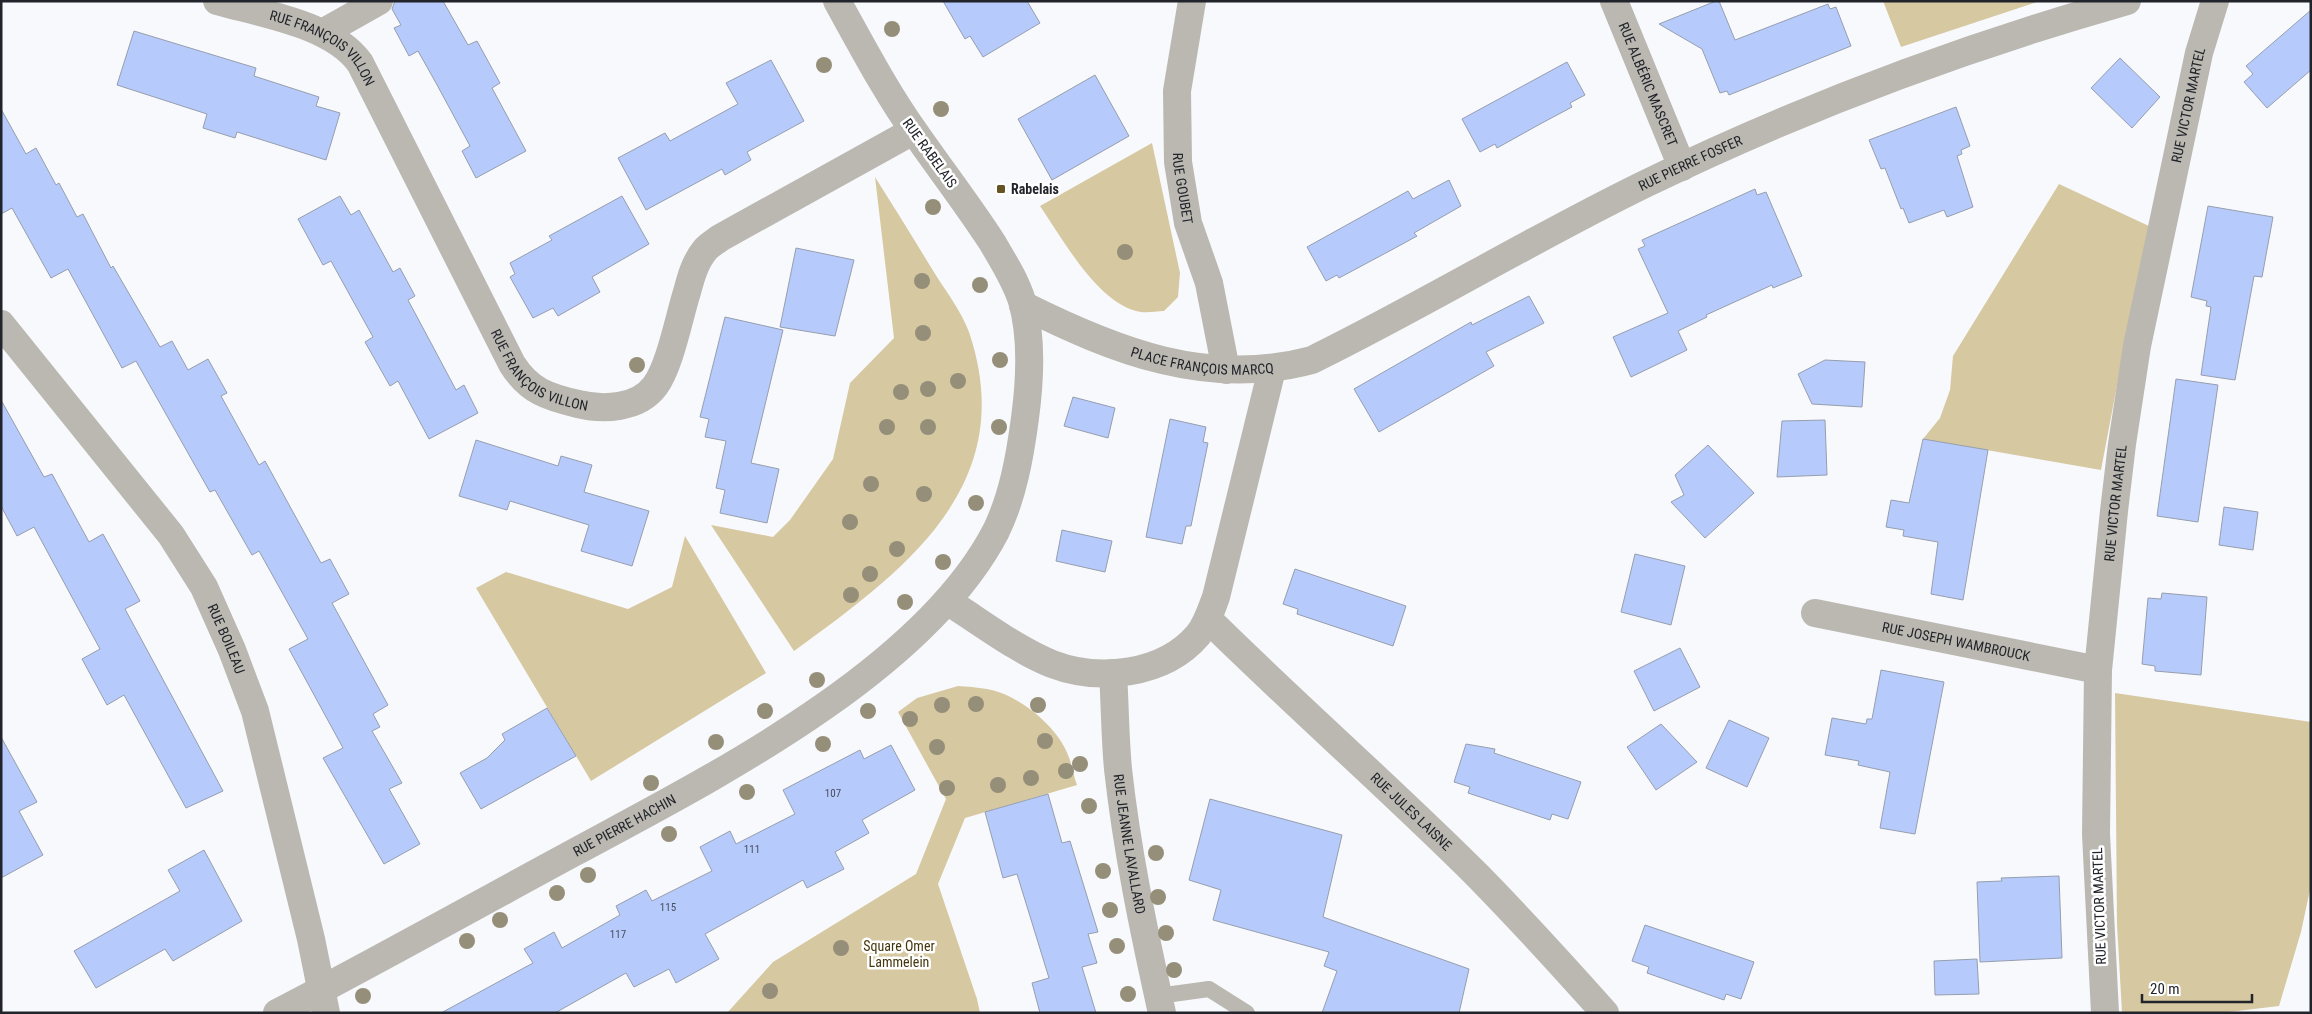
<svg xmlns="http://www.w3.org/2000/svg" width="2312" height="1014" viewBox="0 0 2312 1014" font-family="'Roboto Condensed',sans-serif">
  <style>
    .green { fill: #d6c8a0 }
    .building { fill: #b6cbfb; stroke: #969eae }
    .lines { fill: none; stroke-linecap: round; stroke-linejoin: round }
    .service { stroke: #bbb8b1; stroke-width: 16 }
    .minor { stroke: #bbb8b1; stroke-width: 28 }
    .tree { fill: #958e78 }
    .poi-dot { fill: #655421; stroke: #fff; stroke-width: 2 }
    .labels { text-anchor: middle; stroke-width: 5; stroke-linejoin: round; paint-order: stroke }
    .number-label { font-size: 11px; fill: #464e5e }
    .street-label { font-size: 14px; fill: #21242a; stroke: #fff }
    .poi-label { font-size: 14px; font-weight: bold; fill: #21242a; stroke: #fff; text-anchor: start }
    .park-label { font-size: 14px; fill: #44360c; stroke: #fff }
  </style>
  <rect width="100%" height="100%" fill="#f8f9fd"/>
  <g class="green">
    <polygon points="1883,1 2040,1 1901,47"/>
    <path d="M1152,143L1180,273L1178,297L1164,311C1157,311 1148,313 1141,312C1098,305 1063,239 1040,206Z"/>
    <path d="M875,177C896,210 916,243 937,277C948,294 962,313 969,332C1021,486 904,571 794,651L711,525L773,537L790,520L833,459L850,383L894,338Z"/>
    <polygon points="2059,184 2151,227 2125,343 2101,470 1923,439 1940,418 1950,390 1953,356"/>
    <polygon points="685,536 766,673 591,781 476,588 506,572 628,609 672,587"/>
    <path d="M958,686C974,687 989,688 1004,694C1029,705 1058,729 1068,755C1072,764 1073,775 1077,785L965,818L938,884L977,999L980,1013H727L773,962L916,874L946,799L898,712L917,698Z"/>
    <polygon points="2115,693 2311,722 2311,885 2301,932 2279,1006 2220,1013 2122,1013 2117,924"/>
  </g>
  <g class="building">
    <polygon points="395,1 443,1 468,45 477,41 500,83 492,88 526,151 476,178 462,151 470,146 436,83 418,51 409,56 394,28 401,25 392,9"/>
    <polygon points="943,1 1027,1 1040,23 983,57 970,36 965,39"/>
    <polygon points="1716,1 1719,1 1735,40 1828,4 1830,9 1836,7 1851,46 1729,95 1727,91 1720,93 1702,49 1659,24"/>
    <polygon points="2311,10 2311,70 2267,108 2244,82 2253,74 2246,66"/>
    <polygon points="134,31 256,68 254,76 319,97 316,106 340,113 326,160 237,132 235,138 203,128 207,114 117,85"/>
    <polygon points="2120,58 2160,97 2132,128 2091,88"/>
    <polygon points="771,60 804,121 747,152 751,160 725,175 722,169 646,210 618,158 665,133 670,141 738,104 726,83"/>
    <polygon points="1567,62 1585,95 1570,103 1572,107 1542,123 1497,148 1495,144 1480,152 1462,119"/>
    <polygon points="1095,75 1129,136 1052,180 1018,119"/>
    <polygon points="1956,107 1970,146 1961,150 1962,154 1957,156 1973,207 1947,217 1944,210 1909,223 1903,208 1901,209 1885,168 1881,169 1869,140"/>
    <polygon points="1,109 26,154 36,148 56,185 59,183 77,217 83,214 111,268 113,266 160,347 172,341 188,370 208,359 227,393 221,396 259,465 265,461 321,563 330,559 349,594 332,603 388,705 373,714 380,727 372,731 402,783 389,789 420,844 384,864 323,758 343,748 289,649 308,639 259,551 252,555 215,490 210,492 136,361 122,368 68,269 51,278 12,208 1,214"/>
    <polygon points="1449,180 1461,206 1414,233 1417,236 1397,247 1339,278 1337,275 1326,281 1307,247 1408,191 1413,199"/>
    <polygon points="1755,189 1757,195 1766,192 1802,276 1773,288 1772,285 1706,315 1707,317 1678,331 1687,350 1631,377 1613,337 1668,313 1638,249 1645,246 1642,240"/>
    <polygon points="340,196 351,215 359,210 393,272 400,268 415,296 408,300 431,343 456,390 464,385 478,413 429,439 398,381 390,386 365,342 373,337 331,261 323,265 298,219"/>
    <polygon points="622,196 649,244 592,277 600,292 558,316 553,308 533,318 510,277 515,274 510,263 552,240 549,236"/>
    <polygon points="2208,206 2273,217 2262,277 2254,276 2235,380 2201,375 2211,307 2206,306 2207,301 2191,297"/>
    <polygon points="796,248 854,260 835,336 780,327"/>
    <polygon points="1529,296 1544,323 1486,352 1494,366 1379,432 1354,389 1471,322 1472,325"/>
    <polygon points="725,317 783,330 751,463 779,469 767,523 720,513 725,490 716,488 726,441 705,437 709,419 700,417"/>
    <polygon points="1825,360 1865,362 1862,407 1812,404 1798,374"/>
    <polygon points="2176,379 2218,385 2198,522 2157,516"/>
    <polygon points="1073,397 1115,408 1108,438 1064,426"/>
    <polygon points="1,400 44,477 52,474 89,542 103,534 140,601 125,609 223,791 186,808 124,695 107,705 82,659 100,649 34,527 17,536 1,506"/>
    <polygon points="1170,419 1206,427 1203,442 1208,443 1191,526 1186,526 1182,544 1146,537"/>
    <polygon points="1825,420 1827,475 1777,477 1782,421"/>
    <polygon points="1923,439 1988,450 1963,600 1931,594 1938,542 1903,536 1904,530 1886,527 1891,500 1909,503"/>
    <polygon points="476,440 558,466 561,456 592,465 584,492 649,511 632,566 581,551 589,525 510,501 507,510 459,496"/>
    <polygon points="1708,445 1754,493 1705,538 1671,502 1684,495 1675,475"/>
    <polygon points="2224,507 2258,512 2253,550 2219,545"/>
    <polygon points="1062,530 1112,541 1105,572 1056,561"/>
    <polygon points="1635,554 1685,566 1671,625 1621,612"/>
    <polygon points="1295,569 1406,606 1393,646 1297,614 1298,609 1283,604"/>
    <polygon points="2162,593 2207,597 2201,675 2155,671 2155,666 2142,664 2148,598 2161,599"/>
    <polygon points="1680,648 1700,687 1654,711 1634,671"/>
    <polygon points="1881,670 1944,682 1915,834 1880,828 1890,772 1858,765 1859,761 1825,755 1832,718 1866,724 1867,719 1872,719"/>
    <polygon points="547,708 576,756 481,809 460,773 487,758 505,740 502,734"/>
    <polygon points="1729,720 1769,738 1747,787 1706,768"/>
    <polygon points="1661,724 1697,762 1656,790 1627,747"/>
    <polygon points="1,737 37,802 19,811 43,855 1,878"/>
    <polygon points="1466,744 1495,749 1494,753 1581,782 1568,819 1552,814 1550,820 1468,793 1470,787 1454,782"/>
    <polygon points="891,745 915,790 862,820 869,833 835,852 844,869 807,888 803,880 705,934 719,959 676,983 669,969 634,987 626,973 555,1013 441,1013 533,963 524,949 554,932 562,948 620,915 616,906 646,890 652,901 712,871 700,847 730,831 736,844 795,814 783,790 860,750 864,759"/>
    <polygon points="1048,794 1062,843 1070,841 1098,932 1088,934 1097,963 1082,967 1096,1013 1040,1013 1032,983 1049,978 1017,874 1003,878 985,812"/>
    <polygon points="1210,799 1342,835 1323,917 1469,969 1459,1013 1322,1013 1337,971 1324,966 1329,952 1213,920 1221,890 1189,880"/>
    <polygon points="204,850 242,921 173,961 165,949 96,988 74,951 180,891 168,870"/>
    <polygon points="2059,876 2062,958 1980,962 1977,882 2002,881 2001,878"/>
    <polygon points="1645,925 1754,962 1741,999 1726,994 1724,1000 1647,973 1649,967 1632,961"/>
    <polygon points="1977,959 1979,994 1935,995 1934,961"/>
  </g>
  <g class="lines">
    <polyline class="service" points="1158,996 1209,989 1247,1013"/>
    <g class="minor">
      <path id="s1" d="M217,1C263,14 332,24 360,63L512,364C529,391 548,397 578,404C603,410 638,409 655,386C670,366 679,317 687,292C691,277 695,262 705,250C709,245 715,242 720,238L913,131"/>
      <path id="s2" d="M1192,1L1177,91L1178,162L1188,223L1209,283L1226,370"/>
      <path id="s3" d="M1614,1L1682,167"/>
      <polyline points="324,32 379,1"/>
      <path id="s4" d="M1023,305C1115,351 1208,388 1312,360C1424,305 1532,239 1645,184C1799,109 1962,48 2127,1"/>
      <path id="s5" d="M1,324L171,535L204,587L232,650L255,711L311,939L326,1013"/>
      <path d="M947,601C981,622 1015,649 1052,664C1099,682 1164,675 1198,635C1207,624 1211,610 1216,597L1272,369"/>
      <path id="s6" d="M1815,613L2098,670"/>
      <path id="s7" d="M1208,619C1297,707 1391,789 1479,877C1522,921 1564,967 1605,1013"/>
      <path id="s8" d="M1113,673C1115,705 1115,737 1118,769C1127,851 1144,932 1162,1013"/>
      <path id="s9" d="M277,1013C377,961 475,906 575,852C710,779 923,672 996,531C1013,496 1020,456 1025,418C1030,381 1032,336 1022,301C1015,279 1003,261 992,242C968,205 941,170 916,134C886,92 862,46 837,1"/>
      <path id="s10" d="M2105,1013L2096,834L2098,670L2114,511L2122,444L2137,346L2199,53L2215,1"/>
    </g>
  </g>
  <g class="tree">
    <circle cx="892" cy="29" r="8"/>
    <circle cx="824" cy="65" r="8"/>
    <circle cx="941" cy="109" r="8"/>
    <circle cx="933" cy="207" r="8"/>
    <circle cx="1125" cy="252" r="8"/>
    <circle cx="922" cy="281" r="8"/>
    <circle cx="980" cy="285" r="8"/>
    <circle cx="923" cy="333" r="8"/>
    <circle cx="1000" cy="360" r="8"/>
    <circle cx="637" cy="365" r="8"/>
    <circle cx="958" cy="381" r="8"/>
    <circle cx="928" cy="389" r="8"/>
    <circle cx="901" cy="392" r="8"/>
    <circle cx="887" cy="427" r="8"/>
    <circle cx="928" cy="427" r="8"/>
    <circle cx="999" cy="427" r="8"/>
    <circle cx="871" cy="484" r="8"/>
    <circle cx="924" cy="494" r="8"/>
    <circle cx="976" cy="503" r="8"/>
    <circle cx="850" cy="522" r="8"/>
    <circle cx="897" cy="549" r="8"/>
    <circle cx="943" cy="562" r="8"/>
    <circle cx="870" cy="574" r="8"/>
    <circle cx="851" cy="595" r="8"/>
    <circle cx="905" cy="602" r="8"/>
    <circle cx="817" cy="680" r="8"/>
    <circle cx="976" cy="704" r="8"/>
    <circle cx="942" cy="705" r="8"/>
    <circle cx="1038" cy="705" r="8"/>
    <circle cx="765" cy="711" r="8"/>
    <circle cx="868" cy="711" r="8"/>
    <circle cx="910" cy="719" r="8"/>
    <circle cx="1045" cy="741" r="8"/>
    <circle cx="716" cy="742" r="8"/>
    <circle cx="823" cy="744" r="8"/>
    <circle cx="937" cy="747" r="8"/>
    <circle cx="1080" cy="764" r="8"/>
    <circle cx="1066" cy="771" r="8"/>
    <circle cx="1031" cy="778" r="8"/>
    <circle cx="651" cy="783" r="8"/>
    <circle cx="998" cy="785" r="8"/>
    <circle cx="947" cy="788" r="8"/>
    <circle cx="747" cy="792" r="8"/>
    <circle cx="1089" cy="806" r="8"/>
    <circle cx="669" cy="834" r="8"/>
    <circle cx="1156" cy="853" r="8"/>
    <circle cx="1103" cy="871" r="8"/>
    <circle cx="588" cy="875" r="8"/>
    <circle cx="557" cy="893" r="8"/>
    <circle cx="1158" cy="897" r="8"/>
    <circle cx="1110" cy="910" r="8"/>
    <circle cx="500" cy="920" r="8"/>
    <circle cx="1166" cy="933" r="8"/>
    <circle cx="467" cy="941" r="8"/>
    <circle cx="1117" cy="946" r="8"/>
    <circle cx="841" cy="948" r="8"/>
    <circle cx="1174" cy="970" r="8"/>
    <circle cx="770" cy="991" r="8"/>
    <circle cx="1128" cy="994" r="8"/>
    <circle cx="363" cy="996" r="8"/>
  </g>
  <rect class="poi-dot" x="996" y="184" width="10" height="10" rx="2.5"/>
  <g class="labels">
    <g class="number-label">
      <text x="833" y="797">107</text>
      <text x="752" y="853">111</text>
      <text x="668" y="911">115</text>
      <text x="618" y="938">117</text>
    </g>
    <g class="street-label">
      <text dy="5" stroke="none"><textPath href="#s1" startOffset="119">RUE FRANÇOIS VILLON</textPath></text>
      <text dy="5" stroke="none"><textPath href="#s3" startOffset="90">RUE ALBÉRIC MASCRET</textPath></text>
      <text dy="5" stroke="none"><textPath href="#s10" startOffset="916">RUE VICTOR MARTEL</textPath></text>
      <text transform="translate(930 153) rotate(54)" y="5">RUE RABELAIS</text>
      <text dy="5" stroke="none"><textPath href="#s4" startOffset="728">RUE PIERRE FOSFER</textPath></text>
      <text dy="5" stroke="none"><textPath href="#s2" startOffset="189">RUE GOUBET</textPath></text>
      <text dy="5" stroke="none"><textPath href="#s4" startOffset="190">PLACE FRANÇOIS MARCQ</textPath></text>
      <text dy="5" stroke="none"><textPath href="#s1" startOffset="522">RUE FRANÇOIS VILLON</textPath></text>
      <text dy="5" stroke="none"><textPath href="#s10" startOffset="511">RUE VICTOR MARTEL</textPath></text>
      <text dy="5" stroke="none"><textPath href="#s5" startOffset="389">RUE BOILEAU</textPath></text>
      <text dy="5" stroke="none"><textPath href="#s6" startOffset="144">RUE JOSEPH WAMBROUCK</textPath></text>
      <text dy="5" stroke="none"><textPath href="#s7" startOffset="280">RUE JULES LAISNE</textPath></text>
      <text dy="5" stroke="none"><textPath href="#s9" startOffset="395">RUE PIERRE HACHIN</textPath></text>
      <text dy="5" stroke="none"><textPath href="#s8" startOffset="172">RUE JEANNE LAVALLARD</textPath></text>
      <text transform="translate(2099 906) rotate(-92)" y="5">RUE VICTOR MARTEL</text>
    </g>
    <g class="poi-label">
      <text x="1011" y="194">Rabelais</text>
    </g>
    <g class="park-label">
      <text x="899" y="951">Square Omer<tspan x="899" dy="16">Lammelein</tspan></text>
    </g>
  </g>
  <rect width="2312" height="1014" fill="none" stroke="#21242a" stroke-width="5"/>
  <path d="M2142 994v8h110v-8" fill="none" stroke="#21242a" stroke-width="2.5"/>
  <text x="2150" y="994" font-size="15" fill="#21242a" stroke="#ffffff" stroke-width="4" paint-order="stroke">20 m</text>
</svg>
